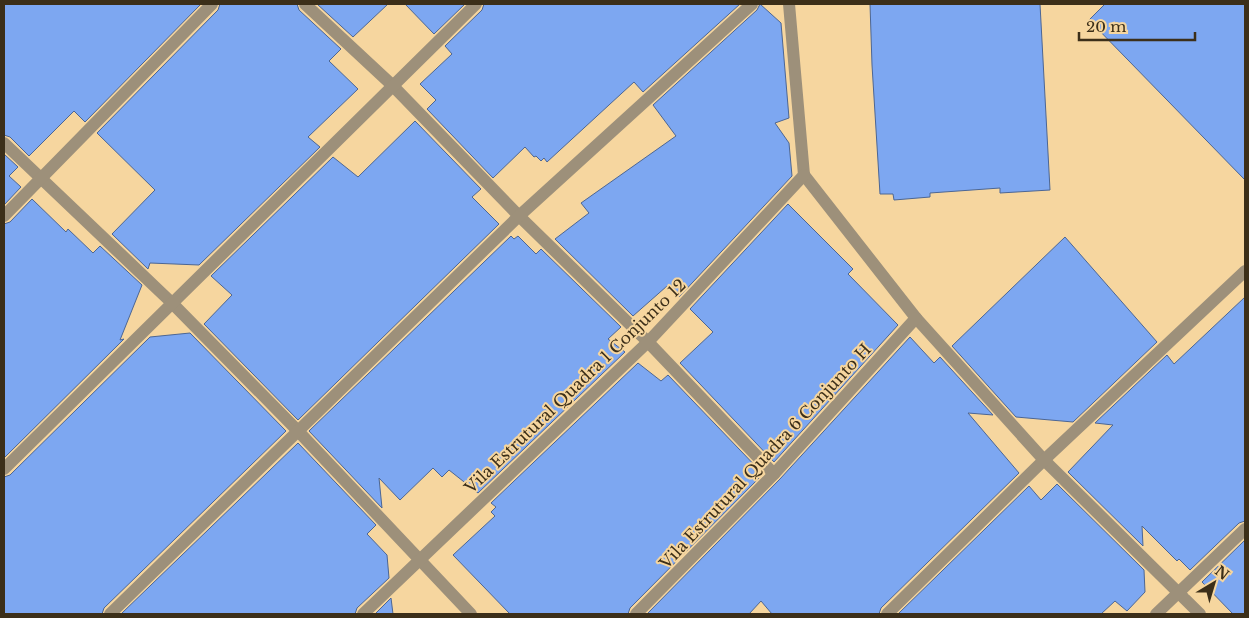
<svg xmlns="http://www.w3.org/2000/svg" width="1249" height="618" viewBox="0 0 1249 618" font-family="'Libre Baskerville',serif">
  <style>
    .building { fill: #7da7f1; stroke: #4c6694 }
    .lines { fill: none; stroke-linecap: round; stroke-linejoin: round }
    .street { stroke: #9d907a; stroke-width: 12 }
    .labels { text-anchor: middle; stroke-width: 4; stroke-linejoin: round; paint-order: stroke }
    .street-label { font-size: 16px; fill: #3c2f19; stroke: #f6d69f }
  </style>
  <rect width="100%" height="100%" fill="#f6d69f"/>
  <g class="building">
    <polygon points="4,4 201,4 85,122 74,111 29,156 10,137 4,135"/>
    <polygon points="220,4 297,4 299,10 341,49 329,61 358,89 308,137 320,147 199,265 150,263 148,269 112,234 155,190 97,133 218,10"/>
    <polygon points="317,4 388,4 353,37"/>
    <polygon points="405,4 465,4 434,34"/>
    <polygon points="484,4 740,4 643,92 634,82 547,162 544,158 541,161 536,156 534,157 525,147 493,178 427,109 436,100 420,84 452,54 445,46 482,10"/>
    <polygon points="760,4 781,23 789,118 775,123 789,143 792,176 679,297 667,286 633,316 555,239 589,213 581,203 676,136 653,105 757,10"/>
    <polygon points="870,4 1040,4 1050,190 1000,193 1000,188 930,193 930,197 894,200 893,194 880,194 872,65"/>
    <polygon points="1105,4 1245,4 1245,180 1089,20"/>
    <polygon points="415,121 481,189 472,197 499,224 298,420 204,324 232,295 211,276 333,157 358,177"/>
    <polygon points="4,154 18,167 9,176 21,187 4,205"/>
    <polygon points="32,199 66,232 68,229 93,253 100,246 142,285 120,340 124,339 4,458 4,224 10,222"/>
    <polygon points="788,204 853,269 848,274 898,325 774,462 680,363 713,332 690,309"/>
    <polygon points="511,236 514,239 518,236 536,254 541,249 621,327 608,339 625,352 478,493 449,470 442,477 433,468 400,500 379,478 382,508 309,431"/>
    <polygon points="1065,237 1157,342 1073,422 1016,417 952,346"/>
    <polygon points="1245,297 1245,521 1239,523 1190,570 1179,559 1177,561 1142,526 1143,546 1068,472 1113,425 1095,423 1167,355 1174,364"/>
    <polygon points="190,333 286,431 104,608 102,614 4,614 4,477 10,475 150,337"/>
    <polygon points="910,337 934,363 940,357 993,415 968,413 1019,473 881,608 879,614 772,614 761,601 749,614 647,614 780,479"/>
    <polygon points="638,363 661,381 668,375 763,474 630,608 628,614 510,614 453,555 495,516 491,512 496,507 491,503"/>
    <polygon points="298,443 376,525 367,534 387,555 389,578 357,608 355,614 121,614"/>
    <polygon points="1057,484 1144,570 1145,592 1127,611 1115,601 1101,614 898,614 1029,486 1041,500"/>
    <polygon points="1245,540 1245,614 1233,614 1202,582"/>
    <polygon points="391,598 393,614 375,614"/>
  </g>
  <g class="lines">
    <g class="street">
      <polyline points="305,4 392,85 519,216 648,342 774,474"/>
      <polyline points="789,4 804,175"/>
      <polyline points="4,143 172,303 298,431 471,614"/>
      <polyline points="804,175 916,318 1044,460 1200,614"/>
      <polyline points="4,216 212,4"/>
      <polyline points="4,469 476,4"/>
      <polyline points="110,614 519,216 752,4"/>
      <polyline points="363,614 648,342 804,175"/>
      <polyline points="636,614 774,474 916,318"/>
      <polyline points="887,614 1044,460 1245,271"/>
      <polyline points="1156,614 1245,529"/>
    </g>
  </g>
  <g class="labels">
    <g class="street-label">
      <text transform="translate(575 386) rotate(-44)" y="6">Vila Estrutural Quadra 1 Conjunto 12</text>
      <text transform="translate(765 456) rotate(-47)" y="6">Vila Estrutural Quadra 6 Conjunto H</text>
    </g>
  </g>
  <rect width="1249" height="618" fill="none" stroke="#3c2f19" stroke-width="10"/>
  <g transform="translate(1214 583) rotate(38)" stroke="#f6d69f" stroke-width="4" paint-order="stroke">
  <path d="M0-4L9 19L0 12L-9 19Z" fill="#3c2f19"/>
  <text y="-8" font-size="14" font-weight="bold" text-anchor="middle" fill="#3c2f19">N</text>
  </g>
  <path d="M1079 32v8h116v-8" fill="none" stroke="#3c2f19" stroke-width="2.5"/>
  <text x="1086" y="32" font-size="15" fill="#3c2f19" stroke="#f6d69f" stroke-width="4" paint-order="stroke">20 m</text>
</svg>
